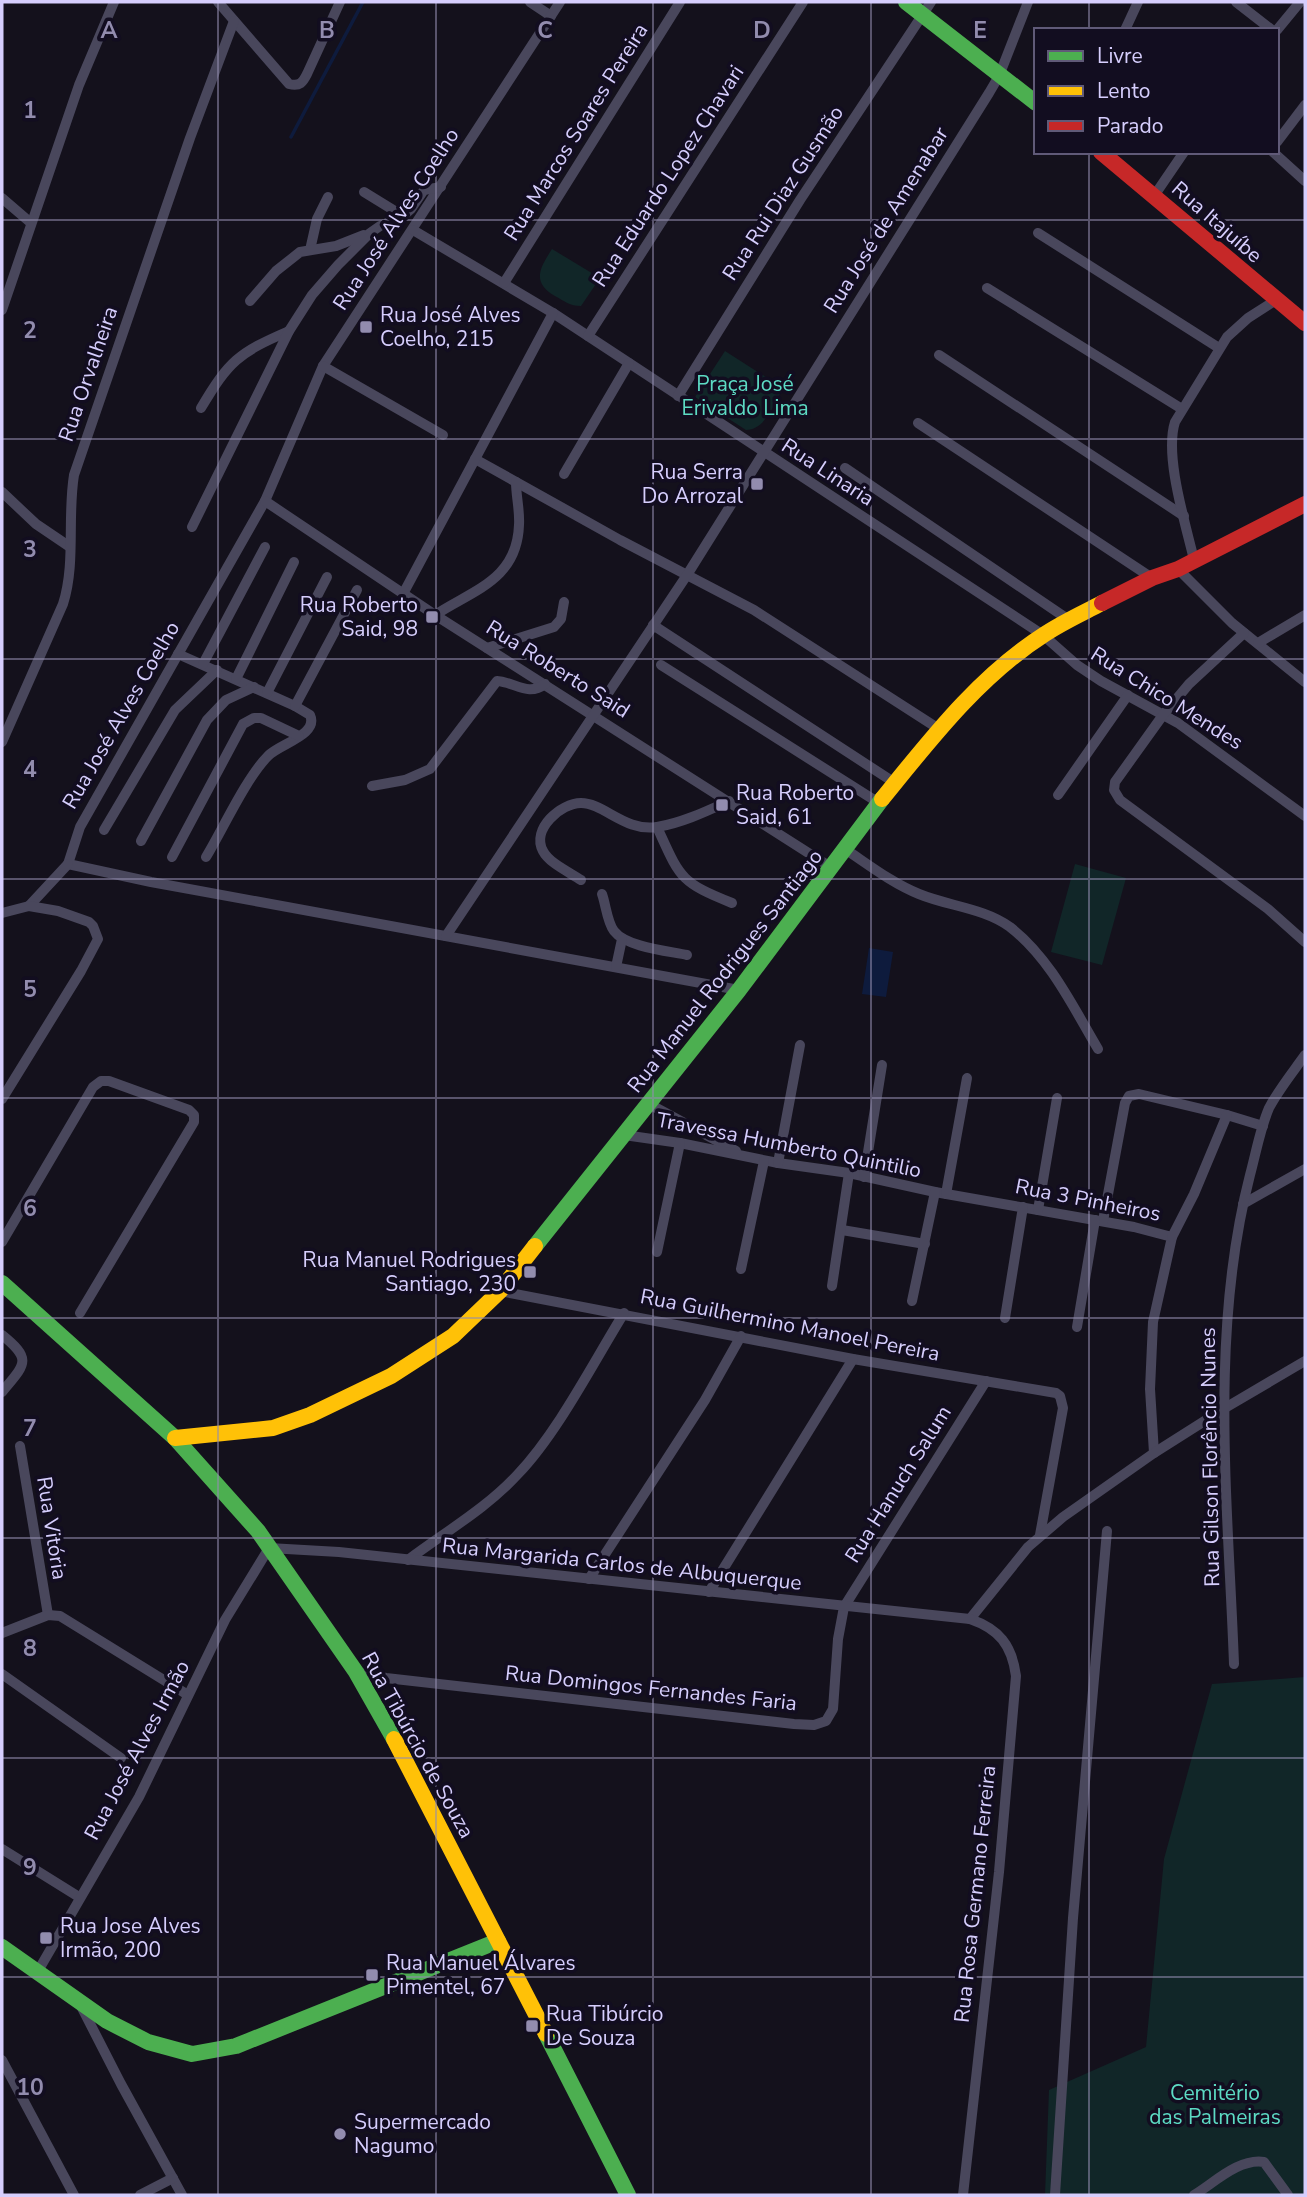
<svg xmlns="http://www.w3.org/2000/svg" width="1307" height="2197" viewBox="0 0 1307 2197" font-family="'Nunito Sans',sans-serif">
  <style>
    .green { fill: #112628 }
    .water { fill: #0e1b3d }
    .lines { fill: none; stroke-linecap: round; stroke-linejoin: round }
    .stream { stroke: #0e1b3d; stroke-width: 3.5 }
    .street { stroke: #49475c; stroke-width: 10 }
    .fast { stroke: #4caf50; stroke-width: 16 }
    .slow { stroke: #ffc107; stroke-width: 16 }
    .jam { stroke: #c62828; stroke-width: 16 }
    .grid { fill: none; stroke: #928cae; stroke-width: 2; stroke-opacity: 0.55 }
    .poi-dot { fill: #928cae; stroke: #120d20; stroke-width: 2.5 }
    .labels { text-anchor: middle; stroke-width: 7; stroke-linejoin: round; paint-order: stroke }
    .street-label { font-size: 21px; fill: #d6cefd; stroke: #120d20 }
    .poi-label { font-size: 21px; fill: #d6cefd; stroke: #120d20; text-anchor: start }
    .park-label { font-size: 21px; fill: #5ddbc4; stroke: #120d20 }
    .grid-label { font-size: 23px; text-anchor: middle; font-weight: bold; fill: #928cae; stroke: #120d20; stroke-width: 7; stroke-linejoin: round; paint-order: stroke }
  </style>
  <rect width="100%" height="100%" fill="#14111c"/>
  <g class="green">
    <path d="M552,249L600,278L581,306C570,306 564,301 555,296C531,282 540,268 552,249Z"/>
    <path d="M725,351L783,388C774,404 766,429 746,430L695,397Z"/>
    <polygon points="1075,864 1126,878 1102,965 1051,952"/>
    <polygon points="1305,1677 1305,2195 1045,2195 1049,2090 1146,2047 1164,1859 1212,1684"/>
  </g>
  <polygon class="water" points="869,948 893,952 886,997 862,994"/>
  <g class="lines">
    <polyline class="stream" points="291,137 363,2"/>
    <g class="street">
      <path d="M218,2L289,84C300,87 303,82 307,74L340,2"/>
      <polyline points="530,2 551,16"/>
      <polyline points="560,2 323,366 265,501 80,827 68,864 151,882 739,990"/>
      <polyline points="1236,2 1272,30"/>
      <polyline points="1125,30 1138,2"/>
      <polyline points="1277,30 1300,2"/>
      <polyline points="1277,142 1305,105"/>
      <polyline points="1273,152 1305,181"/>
      <polyline points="364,192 403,216"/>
      <polyline points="1154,196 1184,152"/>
      <polyline points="2,198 31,223"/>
      <polyline points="413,230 553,313 1043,635 1077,665 1101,681 1178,723 1305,816"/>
      <polyline points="1038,233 1219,348"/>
      <polyline points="310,250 317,219 328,197"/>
      <polyline points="504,283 680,2"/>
      <polyline points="987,288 1182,409"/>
      <polyline points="250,301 276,271 300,252 336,246 364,235"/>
      <polyline points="2,310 79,85 114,2"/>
      <polyline points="588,336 803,2"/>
      <polyline points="939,355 1184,516"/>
      <polyline points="323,366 443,435"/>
      <polyline points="678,396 800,200 931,2"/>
      <path d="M201,408C229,361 238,353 289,331"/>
      <polyline points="918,423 1152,578"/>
      <polyline points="475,459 620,540 754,610 939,729"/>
      <polyline points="845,468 1069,620"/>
      <polyline points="564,474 629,363"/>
      <polyline points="2,492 36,524 70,547"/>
      <polyline points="265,501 435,615 832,868"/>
      <polyline points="192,527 289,331 312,295 338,265 370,233 380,226 403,216 411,209 424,190 441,187"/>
      <path d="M1194,560C1186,525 1164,456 1175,422L1227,337L1248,318L1276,300"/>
      <polyline points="1178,569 1232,623 1305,682"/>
      <polyline points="403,594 553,313"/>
      <path d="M435,615C473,590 517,580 519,525C520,511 516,496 516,482"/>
      <polyline points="653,625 895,783"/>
      <polyline points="1244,633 1189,684 1163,715 1115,782 1114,790 1120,800 1268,909 1305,942"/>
      <polyline points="1258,643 1305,615"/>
      <polyline points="487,648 554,627 561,619 564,602"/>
      <path d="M178,654L295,706L310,715C319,735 279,744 268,756C246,778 223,829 206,857"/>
      <polyline points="203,664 265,547"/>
      <polyline points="661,665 879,803"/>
      <polyline points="236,679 294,562"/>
      <polyline points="267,693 327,577"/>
      <polyline points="295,706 357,590"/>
      <path d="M2,742L63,604C76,563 67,518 74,475L190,138L234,21"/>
      <path d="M372,786L405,780L430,769L497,681C515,682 528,697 545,684"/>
      <polyline points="1058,795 1128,695"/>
      <path d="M657,827C680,877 679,882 732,903"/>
      <polyline points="104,830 175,710 217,670"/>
      <polyline points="141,841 207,720 226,700 254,687"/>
      <path d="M845,849C869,865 892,883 919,894C948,906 984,908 1010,927C1050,958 1073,1007 1098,1049"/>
      <polyline points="172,857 243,724 254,718 261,718 299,736"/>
      <path d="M581,880C569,872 549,863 543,851C531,829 561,803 581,803C604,803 625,832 657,827C682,823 707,811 729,801"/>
      <path d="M602,894C606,905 607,922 614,931C626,947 668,951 687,955"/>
      <polyline points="29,906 68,864"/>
      <polyline points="2,913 29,906 58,911 89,922 93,926 98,939 81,971 2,1099"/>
      <polyline points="446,936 687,575 989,93 999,76 1028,2"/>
      <polyline points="616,967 622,939"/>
      <polyline points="649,1104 736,1151"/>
      <polyline points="624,1135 680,1143 778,1163 849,1173 935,1192 1134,1227 1172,1237 1153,1322 1150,1389 1154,1453"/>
      <polyline points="778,1163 800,1045"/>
      <polyline points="864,1177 882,1065"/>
      <polyline points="946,1194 967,1078"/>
      <polyline points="1243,1204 1305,1169"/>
      <polyline points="1038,1210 1057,1098"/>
      <polyline points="1103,1221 1125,1103 1129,1096 1139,1094 1227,1115 1263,1126"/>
      <polyline points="842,1230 925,1244"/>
      <polyline points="1172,1237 1194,1194 1227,1115"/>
      <polyline points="2,1242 93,1087 101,1081 109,1081 189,1110 194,1115 194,1122 80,1313"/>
      <polyline points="657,1252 680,1143"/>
      <polyline points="741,1269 764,1161"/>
      <polyline points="832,1286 849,1173"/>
      <polyline points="500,1291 853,1359 1056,1393 1060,1396 1063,1408 1040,1535"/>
      <polyline points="912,1301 935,1192"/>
      <polyline points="1005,1318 1023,1207"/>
      <polyline points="1077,1327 1095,1220"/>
      <path d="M2,1335C33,1360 25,1364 2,1392"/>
      <polyline points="20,1446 48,1615"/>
      <path d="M408,1560C445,1532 487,1508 518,1474C558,1432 593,1363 624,1313"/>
      <polyline points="589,1579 705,1400 741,1336"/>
      <polyline points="709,1592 853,1359"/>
      <polyline points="970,1619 1028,1547 1063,1517 1154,1453 1225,1408 1305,1361"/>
      <polyline points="2,1633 48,1615 60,1616 188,1695"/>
      <path d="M1234,1664C1228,1502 1209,1334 1250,1175C1256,1153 1260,1129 1269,1108C1279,1089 1293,1072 1305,1055"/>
      <polyline points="356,1672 386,1678 794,1724 814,1725 826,1721 833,1709 838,1639 844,1607 986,1381"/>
      <polyline points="2,1674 121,1758"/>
      <polyline points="2,1849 79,1897"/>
      <path d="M38,1971L139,1797L225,1620L269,1548L339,1552L970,1619C999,1629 1012,1645 1016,1676L999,1872L963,2195"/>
      <polyline points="81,2006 121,2084 182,2195"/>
      <polyline points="2,2060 74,2195"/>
      <polyline points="140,2195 173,2178"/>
      <polyline points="1055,2195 1073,1918 1107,1531"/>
      <path d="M1194,2195C1214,2183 1239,2158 1264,2162L1288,2195"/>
    </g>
    <g class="fast">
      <polyline points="906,2 1036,103"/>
      <polyline points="535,1246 739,990 882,799"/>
      <polyline points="2,1283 175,1438 258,1531 356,1672 394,1739"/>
      <polyline points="2,1947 107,2021 148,2042 192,2054 236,2046 498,1941"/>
      <polyline points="546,2034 628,2195"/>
    </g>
    <g class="slow">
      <path d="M882,799C930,740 979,676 1045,634C1063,622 1083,613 1102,603"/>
      <polyline points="175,1438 273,1428 310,1415 391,1376 453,1336 500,1291 535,1246"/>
      <polyline points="394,1739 546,2034"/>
    </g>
    <g class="jam">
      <polyline points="1101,152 1305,323"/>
      <polyline points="1102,603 1152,578 1178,569 1305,504"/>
    </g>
  </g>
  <path class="grid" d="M218,2V2195M436,2V2195M653,2V2195M871,2V2195M1089,2V30M1089,152V2195M2,220H1305M2,439H1305M2,659H1305M2,879H1305M2,1098H1305M2,1318H1305M2,1538H1305M2,1758H1305M2,1977H1305"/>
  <g class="poi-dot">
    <rect x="359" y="320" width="14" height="14" rx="3.5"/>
    <rect x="750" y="477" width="14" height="14" rx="3.5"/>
    <rect x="425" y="610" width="14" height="14" rx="3.5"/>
    <rect x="715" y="798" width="14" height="14" rx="3.5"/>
    <rect x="523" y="1265" width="14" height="14" rx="3.5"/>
    <rect x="39" y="1931" width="14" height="14" rx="3.5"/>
    <rect x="365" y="1968" width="14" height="14" rx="3.5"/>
    <rect x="525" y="2019" width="14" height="14" rx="3.5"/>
    <circle cx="340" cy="2134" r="7"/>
  </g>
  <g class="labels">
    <g class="street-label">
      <text transform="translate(576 132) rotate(-58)" y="7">Rua Marcos Soares Pereira</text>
      <text transform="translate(668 176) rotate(-57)" y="7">Rua Eduardo Lopez Chavari</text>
      <text transform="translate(783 193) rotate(-57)" y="7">Rua Rui Diaz Gusmão</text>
      <text transform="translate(396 219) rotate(-57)" y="7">Rua José Alves Coelho</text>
      <text transform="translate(886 220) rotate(-58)" y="7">Rua José de Amenabar</text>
      <text transform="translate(1217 222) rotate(41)" y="7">Rua Itajuíbe</text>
      <text transform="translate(88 374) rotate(-71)" y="7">Rua Orvalheira</text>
      <text transform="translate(828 472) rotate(33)" y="7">Rua Linaria</text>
      <text transform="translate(558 669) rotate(32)" y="7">Rua Roberto Said</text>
      <text transform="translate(1167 698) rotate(32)" y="7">Rua Chico Mendes</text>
      <text transform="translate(121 715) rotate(-60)" y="7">Rua José Alves Coelho</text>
      <text transform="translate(725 971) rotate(-52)" y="7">Rua Manuel Rodrigues Santiago</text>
      <text transform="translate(789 1145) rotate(11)" y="7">Travessa Humberto Quintilio</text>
      <text transform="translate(1088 1200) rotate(11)" y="7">Rua 3 Pinheiros</text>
      <text transform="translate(790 1325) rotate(11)" y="7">Rua Guilhermino Manoel Pereira</text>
      <text transform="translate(1210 1457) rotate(-91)" y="7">Rua Gilson Florêncio Nunes</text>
      <text transform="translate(898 1484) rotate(-58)" y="7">Rua Hanuch Salum</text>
      <text transform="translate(52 1528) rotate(81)" y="7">Rua Vitória</text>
      <text transform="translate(622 1564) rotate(6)" y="7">Rua Margarida Carlos de Albuquerque</text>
      <text transform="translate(651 1688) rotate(6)" y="7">Rua Domingos Fernandes Faria</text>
      <text transform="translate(418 1745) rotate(61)" y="7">Rua Tibúrcio de Souza</text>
      <text transform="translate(137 1750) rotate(-62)" y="7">Rua José Alves Irmão</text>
      <text transform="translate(975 1894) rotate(-84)" y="7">Rua Rosa Germano Ferreira</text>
    </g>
    <g class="poi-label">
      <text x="380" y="322">Rua José Alves<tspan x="380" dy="24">Coelho, 215</tspan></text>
      <text x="743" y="479" text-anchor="end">Rua Serra<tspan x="743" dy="24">Do Arrozal</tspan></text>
      <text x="418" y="612" text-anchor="end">Rua Roberto<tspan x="418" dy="24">Said, 98</tspan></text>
      <text x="736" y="800">Rua Roberto<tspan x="736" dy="24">Said, 61</tspan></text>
      <text x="516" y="1267" text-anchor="end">Rua Manuel Rodrigues<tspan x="516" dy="24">Santiago, 230</tspan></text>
      <text x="60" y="1933">Rua Jose Alves<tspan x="60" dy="24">Irmão, 200</tspan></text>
      <text x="386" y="1970">Rua Manuel Álvares<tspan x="386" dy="24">Pimentel, 67</tspan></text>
      <text x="546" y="2021">Rua Tibúrcio<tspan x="546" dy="24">De Souza</tspan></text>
      <text x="354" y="2129">Supermercado<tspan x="354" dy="24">Nagumo</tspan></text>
    </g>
    <g class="park-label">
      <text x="745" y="391">Praça José<tspan x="745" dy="24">Erivaldo Lima</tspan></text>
      <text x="1215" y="2100">Cemitério<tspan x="1215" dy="24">das Palmeiras</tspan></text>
    </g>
  </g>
  <g class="grid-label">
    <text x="109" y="38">A</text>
    <text x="327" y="38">B</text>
    <text x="545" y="38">C</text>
    <text x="762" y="38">D</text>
    <text x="980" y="38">E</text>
    <text x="30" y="118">1</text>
    <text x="30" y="338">2</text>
    <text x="30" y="557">3</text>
    <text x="30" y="777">4</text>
    <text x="30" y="997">5</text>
    <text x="30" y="1216">6</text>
    <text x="30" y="1436">7</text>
    <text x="30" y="1656">8</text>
    <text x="30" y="1875">9</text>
    <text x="30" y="2095">10</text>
  </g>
  <rect width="1307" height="2197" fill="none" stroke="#d6cefd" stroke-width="7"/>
  <rect x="1034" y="28" width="245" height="126" fill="#120d20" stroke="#605a78" stroke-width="2"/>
  <rect x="1048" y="51" width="35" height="10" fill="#4caf50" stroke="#605a78" stroke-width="2"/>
  <text x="1097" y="63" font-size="21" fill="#d6cefd">Livre</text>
  <rect x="1048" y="86" width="35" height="10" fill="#ffc107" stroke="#605a78" stroke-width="2"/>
  <text x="1097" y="98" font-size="21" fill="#d6cefd">Lento</text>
  <rect x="1048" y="121" width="35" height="10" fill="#c62828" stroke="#605a78" stroke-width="2"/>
  <text x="1097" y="133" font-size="21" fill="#d6cefd">Parado</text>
</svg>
